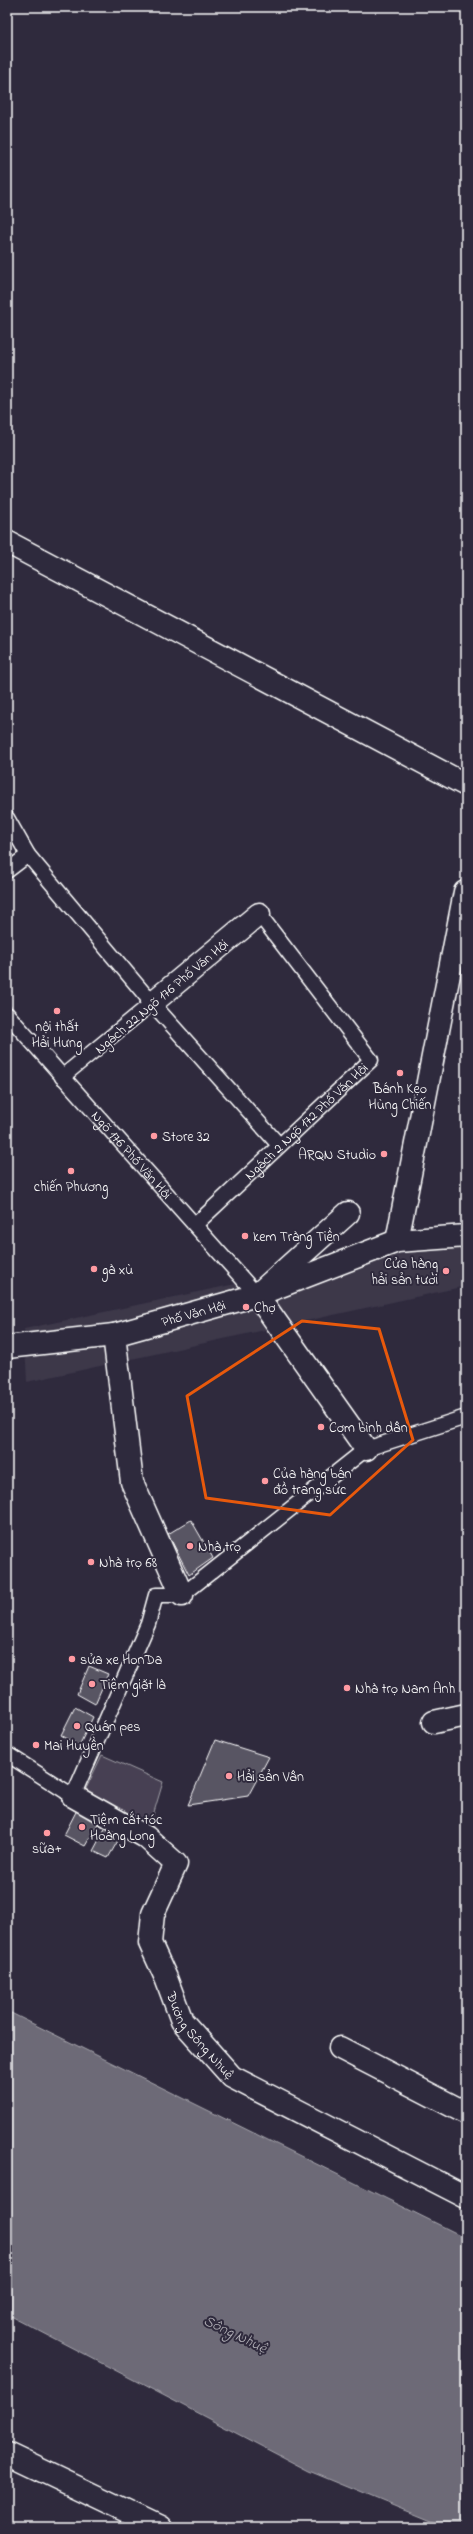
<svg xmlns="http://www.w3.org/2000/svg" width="473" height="2534" viewBox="0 0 473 2534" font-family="'Indie Flower',sans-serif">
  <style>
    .built { fill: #3c3749 }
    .green { fill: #464152; stroke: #a2a0a8 }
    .water { fill: #6d6a77; stroke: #a7a6ad }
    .building { fill: #595564; stroke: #fff }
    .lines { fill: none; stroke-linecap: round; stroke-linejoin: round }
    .lane-casing { stroke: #fff; stroke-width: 17 }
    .street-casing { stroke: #fff; stroke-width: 25 }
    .secondary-casing { stroke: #fff; stroke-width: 25 }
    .lane { stroke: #2f2a3d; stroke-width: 14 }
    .street { stroke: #2f2a3d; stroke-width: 22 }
    .secondary { stroke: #2f2a3d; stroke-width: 22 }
    .marked { fill: none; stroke: #e8590c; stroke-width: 3; stroke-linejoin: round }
    .poi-dot { fill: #ff9aa2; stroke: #2f2a3d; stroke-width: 1.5 }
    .labels { text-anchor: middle; stroke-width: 4; stroke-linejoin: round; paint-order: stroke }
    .street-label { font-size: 14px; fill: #fff; stroke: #2f2a3d }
    .poi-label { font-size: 14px; fill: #fff; stroke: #2f2a3d; text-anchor: start }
    .water-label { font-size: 15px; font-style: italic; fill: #b6b4bb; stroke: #2f2a3d }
  </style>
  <rect width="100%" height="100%" fill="#2f2a3d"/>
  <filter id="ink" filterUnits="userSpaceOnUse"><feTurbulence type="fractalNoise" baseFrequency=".025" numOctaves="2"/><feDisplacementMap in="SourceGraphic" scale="8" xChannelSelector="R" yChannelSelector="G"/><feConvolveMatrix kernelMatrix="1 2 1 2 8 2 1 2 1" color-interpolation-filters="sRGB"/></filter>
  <g filter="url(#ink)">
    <polygon class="built" points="466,1235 466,1286 27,1382 24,1329"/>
    <polygon class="green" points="102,1755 163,1782 148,1832 84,1793"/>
    <polygon class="water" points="7,2011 466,2238 466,2527 445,2527 309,2471 7,2314"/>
    <g class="building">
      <polygon points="191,1520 213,1558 189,1575 168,1534"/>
      <polygon points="89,1666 108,1674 95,1704 77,1694"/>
      <polygon points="75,1707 93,1717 79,1746 61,1735"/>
      <polygon points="215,1740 269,1757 248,1796 188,1805"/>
      <polygon points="79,1806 101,1819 85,1846 64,1835"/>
      <polygon points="108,1823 123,1832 108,1858 93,1851"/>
    </g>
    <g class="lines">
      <defs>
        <g id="lane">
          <polyline points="7,818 28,855 152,1003 279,1145"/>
          <polyline points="7,871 28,855"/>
          <path id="s1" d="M7,1014L257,1295"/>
          <polyline points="62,1077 152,1003"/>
          <path id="s2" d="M195,1225L371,1060L259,914"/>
          <polyline points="7,1754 73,1796 148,1624 156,1595 182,1595 366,1449 466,1417"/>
        </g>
        <g id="street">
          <polyline points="7,542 466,785"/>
          <polyline points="152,1003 259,914"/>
          <polyline points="348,1213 257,1295 366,1449"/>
          <polyline points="397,1241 465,892"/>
          <polyline points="114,1335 132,1482 182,1595"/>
          <path id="s3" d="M7,1347L114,1335L257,1295L397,1241L466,1236"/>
          <polyline points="434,1722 466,1715"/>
          <path id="s4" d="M73,1796L146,1837L176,1864L153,1914L150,1943L166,1978L182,2021L232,2077L466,2197"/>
          <polyline points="340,2048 466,2113"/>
        </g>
        <polyline id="secondary" points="7,2454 160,2527"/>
      </defs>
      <use href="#lane" class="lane-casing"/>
      <use href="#street" class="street-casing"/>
      <use href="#secondary" class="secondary-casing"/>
      <use href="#lane" class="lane"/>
      <use href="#street" class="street"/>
      <use href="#secondary" class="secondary"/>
    </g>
  </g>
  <path class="marked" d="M302,1321L379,1329L413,1440L330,1515L206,1498L187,1396Z"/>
  <g class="poi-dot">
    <circle cx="57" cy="1011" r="4"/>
    <circle cx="400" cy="1073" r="4"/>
    <circle cx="154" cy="1136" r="4"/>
    <circle cx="384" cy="1154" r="4"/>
    <circle cx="71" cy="1171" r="4"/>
    <circle cx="245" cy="1236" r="4"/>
    <circle cx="94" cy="1269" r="4"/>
    <circle cx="446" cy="1271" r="4"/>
    <circle cx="246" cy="1307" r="4"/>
    <circle cx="321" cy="1427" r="4"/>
    <circle cx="265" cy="1481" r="4"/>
    <circle cx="190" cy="1546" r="4"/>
    <circle cx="91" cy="1562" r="4"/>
    <circle cx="72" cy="1659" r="4"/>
    <circle cx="92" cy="1684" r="4"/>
    <circle cx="347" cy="1688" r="4"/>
    <circle cx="77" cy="1726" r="4"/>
    <circle cx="36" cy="1745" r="4"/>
    <circle cx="229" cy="1776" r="4"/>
    <circle cx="82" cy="1827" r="4"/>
    <circle cx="47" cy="1833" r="4"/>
  </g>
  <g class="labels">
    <g class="street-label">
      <text transform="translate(161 996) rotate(-40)" y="5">Ngách 22 Ngõ 176 Phố Văn Hội</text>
      <text dy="5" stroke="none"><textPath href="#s2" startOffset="152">Ngách 2 Ngõ 172 Phố Văn Hội</textPath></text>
      <text dy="5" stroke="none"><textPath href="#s1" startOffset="188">Ngõ 176 Phố Văn Hội</textPath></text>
      <text dy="5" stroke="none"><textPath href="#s3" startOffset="190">Phố Văn Hội</textPath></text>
      <text dy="5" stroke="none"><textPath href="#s4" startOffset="315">Đường Sông Nhuệ</textPath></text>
    </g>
    <g class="poi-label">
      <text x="57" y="1031" text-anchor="middle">nội thất<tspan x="57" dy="16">Hải Hưng</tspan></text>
      <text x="400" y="1093" text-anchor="middle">Bánh Kẹo<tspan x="400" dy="16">Hùng Chiến</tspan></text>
      <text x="162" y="1141">Store 32</text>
      <text x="376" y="1159" text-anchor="end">ARQN Studio</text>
      <text x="71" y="1191" text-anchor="middle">chiến Phương</text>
      <text x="253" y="1241">kem Tràng Tiền</text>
      <text x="438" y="1268" text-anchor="end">Cửa hàng<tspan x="438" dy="16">hải sản tươi</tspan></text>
      <text x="102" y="1274">gà xù</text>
      <text x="254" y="1312">Chợ</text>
      <text x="329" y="1432">Cơm bình dân</text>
      <text x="273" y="1478">Của hàng bán<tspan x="273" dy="16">đồ trang sức</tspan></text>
      <text x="198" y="1551">Nhà trọ</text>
      <text x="99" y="1567">Nhà trọ 68</text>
      <text x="80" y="1664">sửa xe HonDa</text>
      <text x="100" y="1689">Tiệm giặt là</text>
      <text x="355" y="1693">Nhà trọ Nam Anh</text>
      <text x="85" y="1731">Quán pes</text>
      <text x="44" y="1750">Mai Huyền</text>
      <text x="237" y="1781">Hải sản Vân</text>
      <text x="90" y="1824">Tiệm cắt tóc<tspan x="90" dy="16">Hoàng Long</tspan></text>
      <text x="47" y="1853" text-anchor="middle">sữa+</text>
    </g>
    <g class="water-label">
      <text transform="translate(236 2334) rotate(26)" y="5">Sông Nhuệ</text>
    </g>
  </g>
  <rect width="473" height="2534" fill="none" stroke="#2f2a3d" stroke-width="24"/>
  <rect x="12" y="12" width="449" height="2510" fill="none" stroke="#fff" stroke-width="1.5" filter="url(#ink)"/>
</svg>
